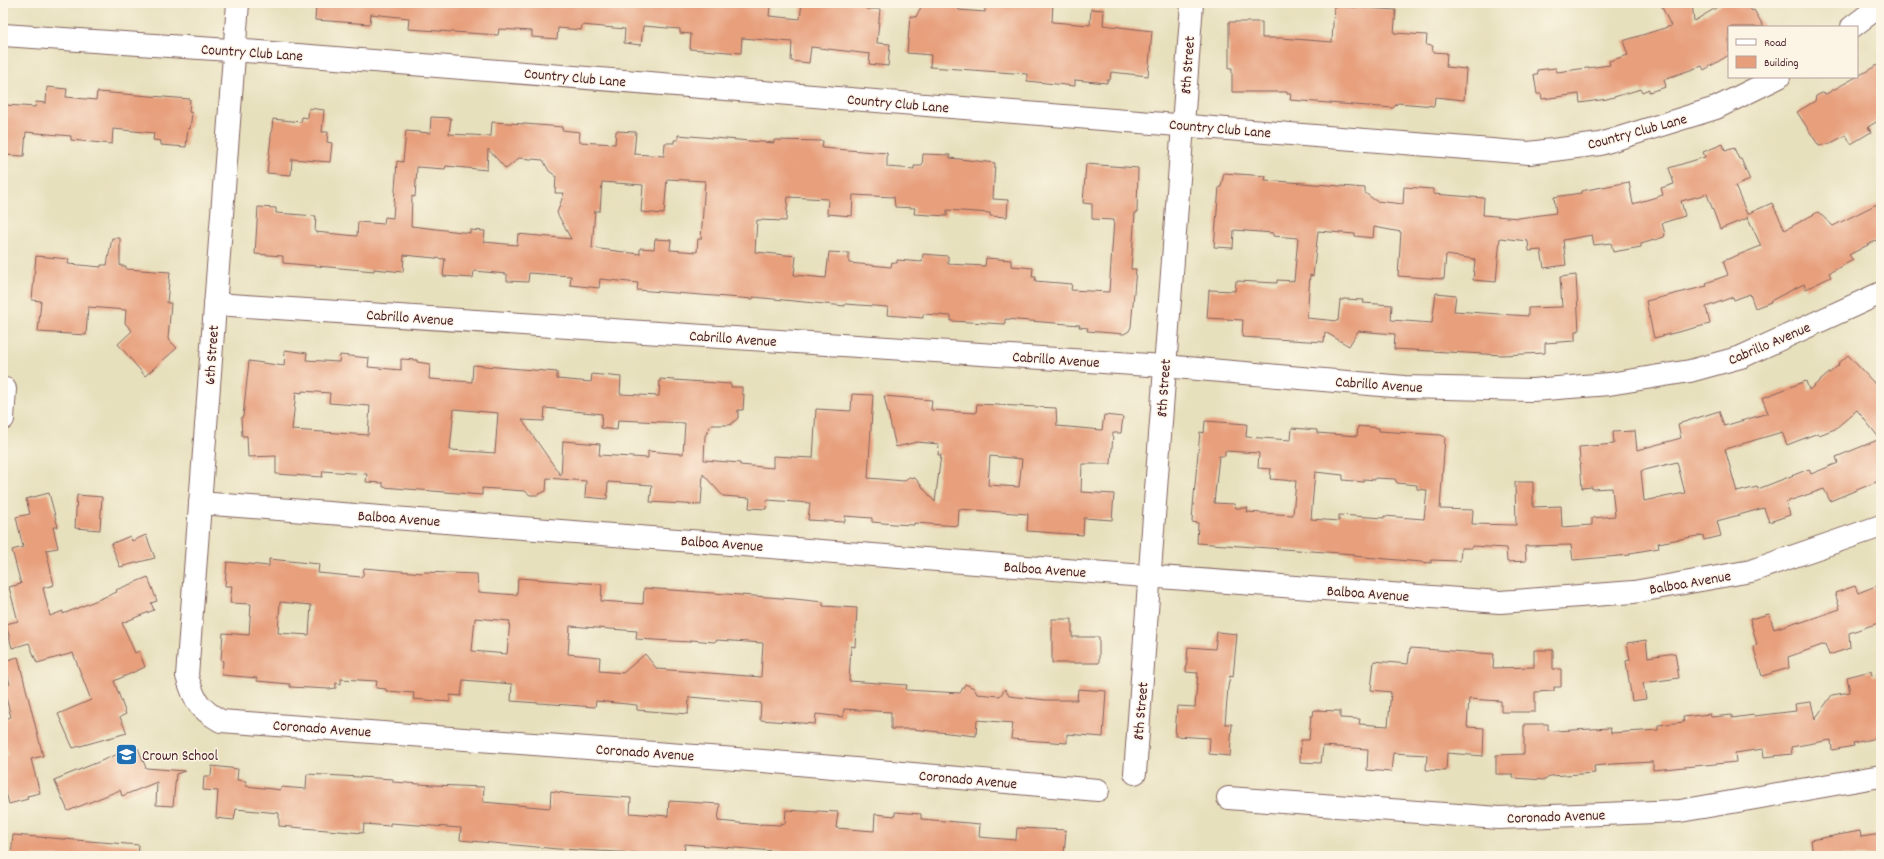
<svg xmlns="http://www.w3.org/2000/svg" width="1884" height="859" viewBox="0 0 1884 859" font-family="Dekko,sans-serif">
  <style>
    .building { fill: #e79f7b; fill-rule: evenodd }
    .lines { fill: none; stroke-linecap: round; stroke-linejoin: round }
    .minor-casing { stroke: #81635e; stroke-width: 24 }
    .minor { stroke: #fff; stroke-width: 22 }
    .labels { text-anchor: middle; stroke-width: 3; stroke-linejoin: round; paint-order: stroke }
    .street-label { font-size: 15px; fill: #4a1f2b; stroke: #fcf5e5 }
    .poi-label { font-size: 15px; fill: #4a1f2b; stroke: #fcf5e5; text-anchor: start }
  </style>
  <rect width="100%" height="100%" fill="#fcf5e5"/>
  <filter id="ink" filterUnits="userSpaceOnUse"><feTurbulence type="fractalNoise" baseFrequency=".025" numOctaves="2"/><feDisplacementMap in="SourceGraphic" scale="8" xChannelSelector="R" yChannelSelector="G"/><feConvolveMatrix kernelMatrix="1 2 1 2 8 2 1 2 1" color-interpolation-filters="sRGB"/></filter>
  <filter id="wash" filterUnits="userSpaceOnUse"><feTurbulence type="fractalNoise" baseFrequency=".012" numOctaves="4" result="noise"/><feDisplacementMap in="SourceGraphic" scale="16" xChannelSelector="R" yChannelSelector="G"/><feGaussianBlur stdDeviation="0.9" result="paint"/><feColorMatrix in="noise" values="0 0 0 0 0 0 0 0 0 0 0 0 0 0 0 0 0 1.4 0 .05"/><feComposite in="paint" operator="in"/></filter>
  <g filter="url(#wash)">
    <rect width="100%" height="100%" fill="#e7e0bd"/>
    <g id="blocks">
      <g class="building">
        <polygon points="316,3 511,3 535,5 535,3 738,3 770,6 769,16 800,19 802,3 867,3 866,9 880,9 877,43 890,44 888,66 869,64 870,54 811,47 809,63 791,61 792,42 742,38 741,53 690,49 691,34 680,33 680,29 643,26 641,45 624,43 625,29 582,25 581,30 558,28 557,39 532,37 532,31 499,29 498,35 408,29 409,18 371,14 370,24 315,20"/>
        <polygon points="923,3 956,3 959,10 985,12 985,3 1053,3 1052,22 1090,25 1091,9 1104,10 1103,25 1152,31 1148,76 1111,72 1110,80 1107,80 1107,83 1075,80 1075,86 1027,81 1027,74 930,67 931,55 907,53 910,16 916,17"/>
        <polygon points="1660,3 1692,3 1694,21 1724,3 1747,3 1752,11 1754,10 1764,27 1729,27 1729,55 1704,70 1702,66 1664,79 1666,87 1649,92 1649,89 1642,92 1641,89 1607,99 1580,103 1579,94 1542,99 1541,94 1537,94 1534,75 1538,75 1537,70 1556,68 1557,72 1610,65 1609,61 1628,55 1623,41 1671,26"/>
        <polygon points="1334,6 1396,10 1394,33 1427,35 1426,45 1433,46 1432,52 1447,53 1446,67 1466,69 1464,100 1435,97 1434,106 1398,103 1393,108 1290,100 1291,94 1287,94 1287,92 1232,92 1232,68 1229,68 1229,22 1262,22 1262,38 1281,38 1332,42"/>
        <polygon points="1881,63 1881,119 1868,127 1871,132 1851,144 1846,135 1831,143 1819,146 1797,112 1815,101 1816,96 1822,93 1826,94"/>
        <polygon points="47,87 67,89 66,97 96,100 97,92 190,99 189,112 192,113 190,129 188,128 186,147 161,145 161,141 153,140 154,133 113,129 112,144 71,140 71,136 26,132 24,156 3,155 6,105 35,107 36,102 46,103"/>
        <polygon points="309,108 324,110 322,132 328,132 327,142 332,143 330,162 292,159 291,175 267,173 273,119 301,122 302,117 308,118"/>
        <path d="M431,117L451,118L449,134L491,136L492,122L525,124L562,127V130L580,132L579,142L615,144L616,131L636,132L634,154L664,156L665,143H674V140H678V135L774,143V140L823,141L822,148L887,153V167L914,169V166H922L923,154L950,155V158L995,163L993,199L1008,200L1007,217L990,216V213L947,210V216L914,214L915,208L895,207L894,197L853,195L852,216L827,214L828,199L788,197L786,221L757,220L755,252L796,256L794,275L826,278L829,252L849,253V263L891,267L892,262L897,263V260L922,262L923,254L948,256V264L985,266L986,258L1011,260V266L1033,268L1032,277H1036L1035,281L1072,284L1071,290L1109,292L1114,220L1092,219V204L1083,203L1086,164L1138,168L1137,213H1135L1131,269H1136L1131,327L1129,331L1124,334L1087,331L1088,328L1079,327L1080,325L1005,319V324L951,321V316L923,314V318L887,315L888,307L845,304V306L753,297V299L637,290L638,283L600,279L599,288L570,285L571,276L529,273L528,282L507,281V274L474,271L473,278L443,276L445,259L404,255L403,272L374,269V271L283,263V256L255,254L258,207L276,208V213L316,216L315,232L357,236L358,222L384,224L385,217L393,218L397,161L403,162L406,131L430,133ZM488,149L506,169L519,158L543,160L549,171L556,176L555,193H564L557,213L571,239L518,234L517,245L484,242L485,231L470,230V233L411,226L412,196L415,197L417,167L445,169L446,166L487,170ZM667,179L705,181L701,239H698L697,252L670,250L671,240L655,239L654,249L640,248V254L592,248L595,211H600L602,182L643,185L641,212L664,214Z"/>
        <polygon points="1723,144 1725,151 1734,148 1739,159 1741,159 1750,180 1735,186 1747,214 1772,203 1785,230 1818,212 1833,226 1881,202 1881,238 1849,255 1853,260 1829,273 1831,277 1806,289 1804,284 1770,301 1771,302 1755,308 1750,294 1734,300 1733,297 1706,307 1710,324 1654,338 1646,301 1707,286 1706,283 1728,275 1723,261 1761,246 1747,216 1748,218 1720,229 1707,194 1681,201 1685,216 1662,223 1665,234 1664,237 1641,244 1641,247 1613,252 1611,243 1594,245 1592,235 1563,240 1566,265 1544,268 1541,250 1529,251 1528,241 1500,238 1496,282 1473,280 1475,259 1446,255 1444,279 1398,276 1401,232 1374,227 1373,238 1355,236 1355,234 1318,231 1313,276 1310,275 1307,318 1338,321 1340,300 1343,300 1343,299 1364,300 1363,303 1392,305 1391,320 1432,323 1436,293 1456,295 1454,311 1528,316 1528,308 1562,307 1560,277 1576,275 1579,331 1575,331 1575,341 1545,343 1545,353 1502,355 1394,349 1395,334 1358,331 1349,346 1325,332 1324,342 1242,337 1243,320 1207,318 1209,290 1235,291 1236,281 1277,283 1277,280 1294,281 1298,238 1273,236 1273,233 1234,230 1233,248 1214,247 1219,187 1221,187 1224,173 1266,176 1265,180 1365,188 1365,193 1376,201 1403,204 1404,187 1433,189 1433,194 1484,198 1483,215 1519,218 1556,213 1554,197 1581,193 1581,191 1629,182 1633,204 1663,195 1661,188 1674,184 1669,168 1705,157 1703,152"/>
        <polygon points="112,238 120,238 120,266 126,266 126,269 170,272 167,303 171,303 168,339 177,348 145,376 118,344 132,331 125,323 126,310 88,307 86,335 38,332 41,301 32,300 36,256 69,259 68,264 101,267 101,265 107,265"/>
        <path d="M285,350L307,353L306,360L339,362L340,355L369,358L368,367L401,370V359L417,360V362L430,364L429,379L472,382L473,365L557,372V379L591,382L592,374L621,377L620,394L659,396L660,379L731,384V387H742V394H744L743,410H738V418L730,425H711L705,436L704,460L740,463V465L773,468V456L813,458L816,409L851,411L852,394L873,395L868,478L904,481L909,477L915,478L935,502L941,455H938L939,444L917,442L896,447L884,396L932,400L931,410L976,413L977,404L1056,408L1057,426L1102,430L1104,415L1123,417L1121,433H1113L1111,464H1082L1081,492L1114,494L1112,520L1084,518L1083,535L1027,531L1028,514L959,509L958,526L914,523V525L894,524L872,522V518L845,516V522L808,520L810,503L767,500L766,509L749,508L750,498L723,496L703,474L701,505L650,502L652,485L608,482L607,499L585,497L586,481L547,478L546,491L537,495H530L525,491L482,488V495L383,487V483L366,482L367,474L323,471L322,477L276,474V456L248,457L247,436H242L241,417H243L249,361L284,366ZM302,391L330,393L329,403L370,406L368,435L292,430L296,392L302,393ZM545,408L602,414L601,428L617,430L618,420L685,423L683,454L648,451V458L599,455L600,444L563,441L561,476L522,420L544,421ZM454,409L498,413L495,453L450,450ZM990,456L1022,459L1019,487L988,485Z"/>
        <path d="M1848,355L1875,384L1881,379V480L1830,501L1824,489L1786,502L1790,515L1769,522L1764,508L1717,521L1721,536L1704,540L1703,535L1658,543L1659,548L1630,553V555L1573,560L1571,545L1525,546L1526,561L1507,562L1506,548L1472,546V548H1461L1460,561L1431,560V563L1354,556V554L1197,543L1198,523L1192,522L1193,506L1200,432L1204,433L1205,421L1247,424L1246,437L1291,440L1292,428L1317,430V433L1357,436L1358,426L1379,428V431L1441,435L1445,437L1440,509L1473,510L1472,524L1516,525L1515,482H1533V507L1561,506L1562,527L1592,525V518L1615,516L1612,488L1592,489V487L1582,488L1579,447L1614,444L1613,432L1635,431L1637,450L1681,438L1678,424L1719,411L1724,426L1768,413L1762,398L1806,381L1809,390L1839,365L1838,364ZM1857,410L1880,439L1836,457L1838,463L1811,474L1809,469L1758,489L1757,487L1737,492L1725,449L1782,432L1787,445L1818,433L1819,435L1835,429ZM1225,451L1259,453L1258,468L1271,469L1270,479L1296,481L1293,515L1247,512L1248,508H1236L1234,504L1214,503L1219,456H1225ZM1677,462L1685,493L1644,501L1641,471ZM1315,472L1343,475V480L1364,482V479L1375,480V478L1395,479L1397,483L1417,485V489L1427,490L1424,519L1384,516V518L1339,515V521L1311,519Z"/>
        <polygon points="49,493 58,527 53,527 58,548 46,550 54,585 43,588 50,616 63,611 63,614 117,592 116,590 148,577 157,601 151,603 154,610 122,623 135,653 139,651 145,667 114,681 126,714 120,717 127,733 73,748 58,714 91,700 73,653 37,663 29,643 12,648 6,624 18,621 9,587 21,584 12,550 23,547 16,517 30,514 26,499"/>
        <polygon points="77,495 102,497 100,530 75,528"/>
        <polygon points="146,535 155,558 120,567 111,544 130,536 132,541"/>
        <path d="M269,559L319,564L318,573L361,577L363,575L364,568L423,573L424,572L477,574L478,592L517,595L518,578L602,584L601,601L643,604L644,588L795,599L823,602V606L857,608L855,647L851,646L849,681L907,685L906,690L960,693L965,684L974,688L977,694L1000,696L1005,689L1009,696L1046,700H1077L1078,689L1106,691L1103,737L1067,734V743L1011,739L1013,723L977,720L976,736L912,729H891V712L844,709L843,717L816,714L815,724L760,720L761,703L689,697L688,714L637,710V705L596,701L595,707L511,701L512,684L463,680L461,696L450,695V702L413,699L414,693L386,691V689L376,688L377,681L341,679V684L336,683V688L329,689L290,687V684L257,681V678L222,675L223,661L221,660L223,633L249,635L251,604L230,603L232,586H225L227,562L269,566ZM280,602L311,605L309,635L278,633ZM475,618L510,621L507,654L472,651ZM570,626L637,631L636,639L691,642V640L714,642L717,640L763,643L761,677L657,669L645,654L623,673L599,671L600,657L568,654Z"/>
        <polygon points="1881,584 1881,622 1849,633 1850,648 1829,655 1825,644 1788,657 1789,668 1762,676 1753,646 1757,645 1750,619 1769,614 1774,629 1799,621 1799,623 1840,609 1835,593 1855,586 1858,593"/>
        <polygon points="1052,619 1072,619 1072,637 1099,637 1099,663 1052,663"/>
        <polygon points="1217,632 1237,634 1233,677 1230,676 1228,687 1225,724 1232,724 1230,756 1209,754 1210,738 1175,736 1177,706 1195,707 1198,673 1186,672 1188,647 1215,649"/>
        <polygon points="1646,640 1648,657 1675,653 1679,678 1643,683 1646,699 1632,701 1626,661 1630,660 1627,643"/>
        <polygon points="1410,648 1494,654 1493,668 1534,667 1534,650 1553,650 1553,669 1561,669 1561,687 1554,687 1554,691 1535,692 1535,712 1501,712 1501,701 1469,699 1467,727 1484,728 1483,756 1447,753 1446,771 1426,770 1427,755 1393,753 1391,772 1367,770 1368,749 1323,746 1321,763 1300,762 1301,740 1309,740 1311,716 1313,716 1314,710 1340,711 1340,718 1360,719 1359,724 1388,726 1391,692 1371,690 1374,661 1408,664"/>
        <polygon points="18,657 43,756 31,759 40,793 27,796 28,799 9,804 3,781 3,756 8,755 3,735 3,720 11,717 3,686 10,684 4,661"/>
        <polygon points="1871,671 1872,676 1881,674 1881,737 1853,743 1854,746 1832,750 1831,740 1791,747 1792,754 1764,757 1763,749 1735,753 1736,762 1653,770 1653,762 1613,764 1594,766 1595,773 1550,776 1545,780 1513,778 1513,774 1496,774 1496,755 1524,754 1524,724 1548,724 1548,730 1555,731 1610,728 1611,733 1658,730 1658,725 1684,722 1683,717 1710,714 1711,717 1732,715 1732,718 1754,715 1754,716 1796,711 1795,704 1811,702 1815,719 1832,695 1850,692 1847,677"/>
        <polygon points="133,748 134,750 138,748 146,768 185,771 176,774 173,806 156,805 157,782 122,796 120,790 68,811 54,780"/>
        <polygon points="212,766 238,769 237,780 246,781 246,786 281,790 281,787 306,789 307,774 393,779 393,782 433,785 484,787 483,802 550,808 551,791 570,794 631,798 630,813 668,816 669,801 720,804 718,821 760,825 760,824 780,825 781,823 785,824 786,810 817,812 817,811 838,812 836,828 874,831 875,814 895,816 895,812 921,814 921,819 980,824 979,837 1016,840 1017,828 1066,830 1064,856 812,856 812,854 685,844 684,856 658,856 638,854 638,853 558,849 460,840 461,828 390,823 390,826 364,824 363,833 279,826 279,813 236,809 234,820 216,818 218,791 203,790 204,776 211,776"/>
        <polygon points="1860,831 1861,837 1881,834 1881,856 1813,856 1811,840"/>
        <polygon points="13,835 139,845 138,856 11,856"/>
      </g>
    </g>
  </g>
  <g filter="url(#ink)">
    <use href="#blocks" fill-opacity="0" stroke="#81635e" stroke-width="1"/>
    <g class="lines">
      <defs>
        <g id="minor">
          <path d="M238,3L187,676C194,700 199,709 221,721L763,761L1098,790"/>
          <polyline points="1852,27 1881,5"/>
          <polyline points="3,35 260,52 1529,153 1600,144 1716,108 1779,77"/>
          <polyline points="215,304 1164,366 1404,387 1532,390 1609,384 1690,371 1741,357 1881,293"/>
          <polyline points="3,419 5,389"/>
          <polyline points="200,503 1118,574 1500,602 1634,592 1751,571 1881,526"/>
          <path d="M1135,773C1156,517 1173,260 1192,3"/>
          <polyline points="1228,798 1499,818 1680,811 1881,776"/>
        </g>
      </defs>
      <use href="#minor" class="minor-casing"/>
      <use href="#minor" class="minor"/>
    </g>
  </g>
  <defs>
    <symbol id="school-square" viewBox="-11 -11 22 22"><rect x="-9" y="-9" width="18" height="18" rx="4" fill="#1f6fb2" stroke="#fcf5e5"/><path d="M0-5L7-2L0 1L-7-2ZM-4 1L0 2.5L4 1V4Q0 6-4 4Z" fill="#fff"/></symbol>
  </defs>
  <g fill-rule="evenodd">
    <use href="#school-square" x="114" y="742" width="25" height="25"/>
  </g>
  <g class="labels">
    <g class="street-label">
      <text transform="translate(252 52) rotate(4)" y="5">Country Club Lane</text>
      <text transform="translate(1187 65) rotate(-86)" y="5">8th Street</text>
      <text transform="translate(575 77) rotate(5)" y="5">Country Club Lane</text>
      <text transform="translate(898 103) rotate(5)" y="5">Country Club Lane</text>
      <text transform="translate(1220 128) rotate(5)" y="5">Country Club Lane</text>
      <text transform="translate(1637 131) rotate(-15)" y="5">Country Club Lane</text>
      <text transform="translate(410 317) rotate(4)" y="5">Cabrillo Avenue</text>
      <text transform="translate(733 338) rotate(4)" y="5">Cabrillo Avenue</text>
      <text transform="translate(1769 343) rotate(-23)" y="5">Cabrillo Avenue</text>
      <text transform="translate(211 355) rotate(-86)" y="5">6th Street</text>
      <text transform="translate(1056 359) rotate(4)" y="5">Cabrillo Avenue</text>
      <text transform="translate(1379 384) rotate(4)" y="5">Cabrillo Avenue</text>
      <text transform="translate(1163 388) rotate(-86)" y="5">8th Street</text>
      <text transform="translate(399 518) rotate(4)" y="5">Balboa Avenue</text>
      <text transform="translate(722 543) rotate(4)" y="5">Balboa Avenue</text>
      <text transform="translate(1045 569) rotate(4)" y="5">Balboa Avenue</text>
      <text transform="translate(1690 582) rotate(-10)" y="5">Balboa Avenue</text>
      <text transform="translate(1368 593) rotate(4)" y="5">Balboa Avenue</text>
      <text transform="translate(1140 711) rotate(-85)" y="5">8th Street</text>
      <text transform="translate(322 728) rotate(4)" y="5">Coronado Avenue</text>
      <text transform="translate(645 752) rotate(4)" y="5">Coronado Avenue</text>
      <text transform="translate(968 779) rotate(5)" y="5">Coronado Avenue</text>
      <text transform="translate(1556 816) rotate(-2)" y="5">Coronado Avenue</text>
    </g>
    <g class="poi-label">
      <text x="142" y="760">Crown School</text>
    </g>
  </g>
  <rect width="1884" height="859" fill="none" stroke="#fcf5e5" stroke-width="16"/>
  <rect x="1728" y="26" width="130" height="52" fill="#fcf5e5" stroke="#b59f9b"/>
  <rect x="1736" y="39" width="20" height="6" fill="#ffffff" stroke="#b59f9b"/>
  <text x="1764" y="46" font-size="12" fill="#4a1f2b">Road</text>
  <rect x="1736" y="56" width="20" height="12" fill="#e79f7b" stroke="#b59f9b"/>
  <text x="1764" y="66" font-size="12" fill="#4a1f2b">Building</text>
</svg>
